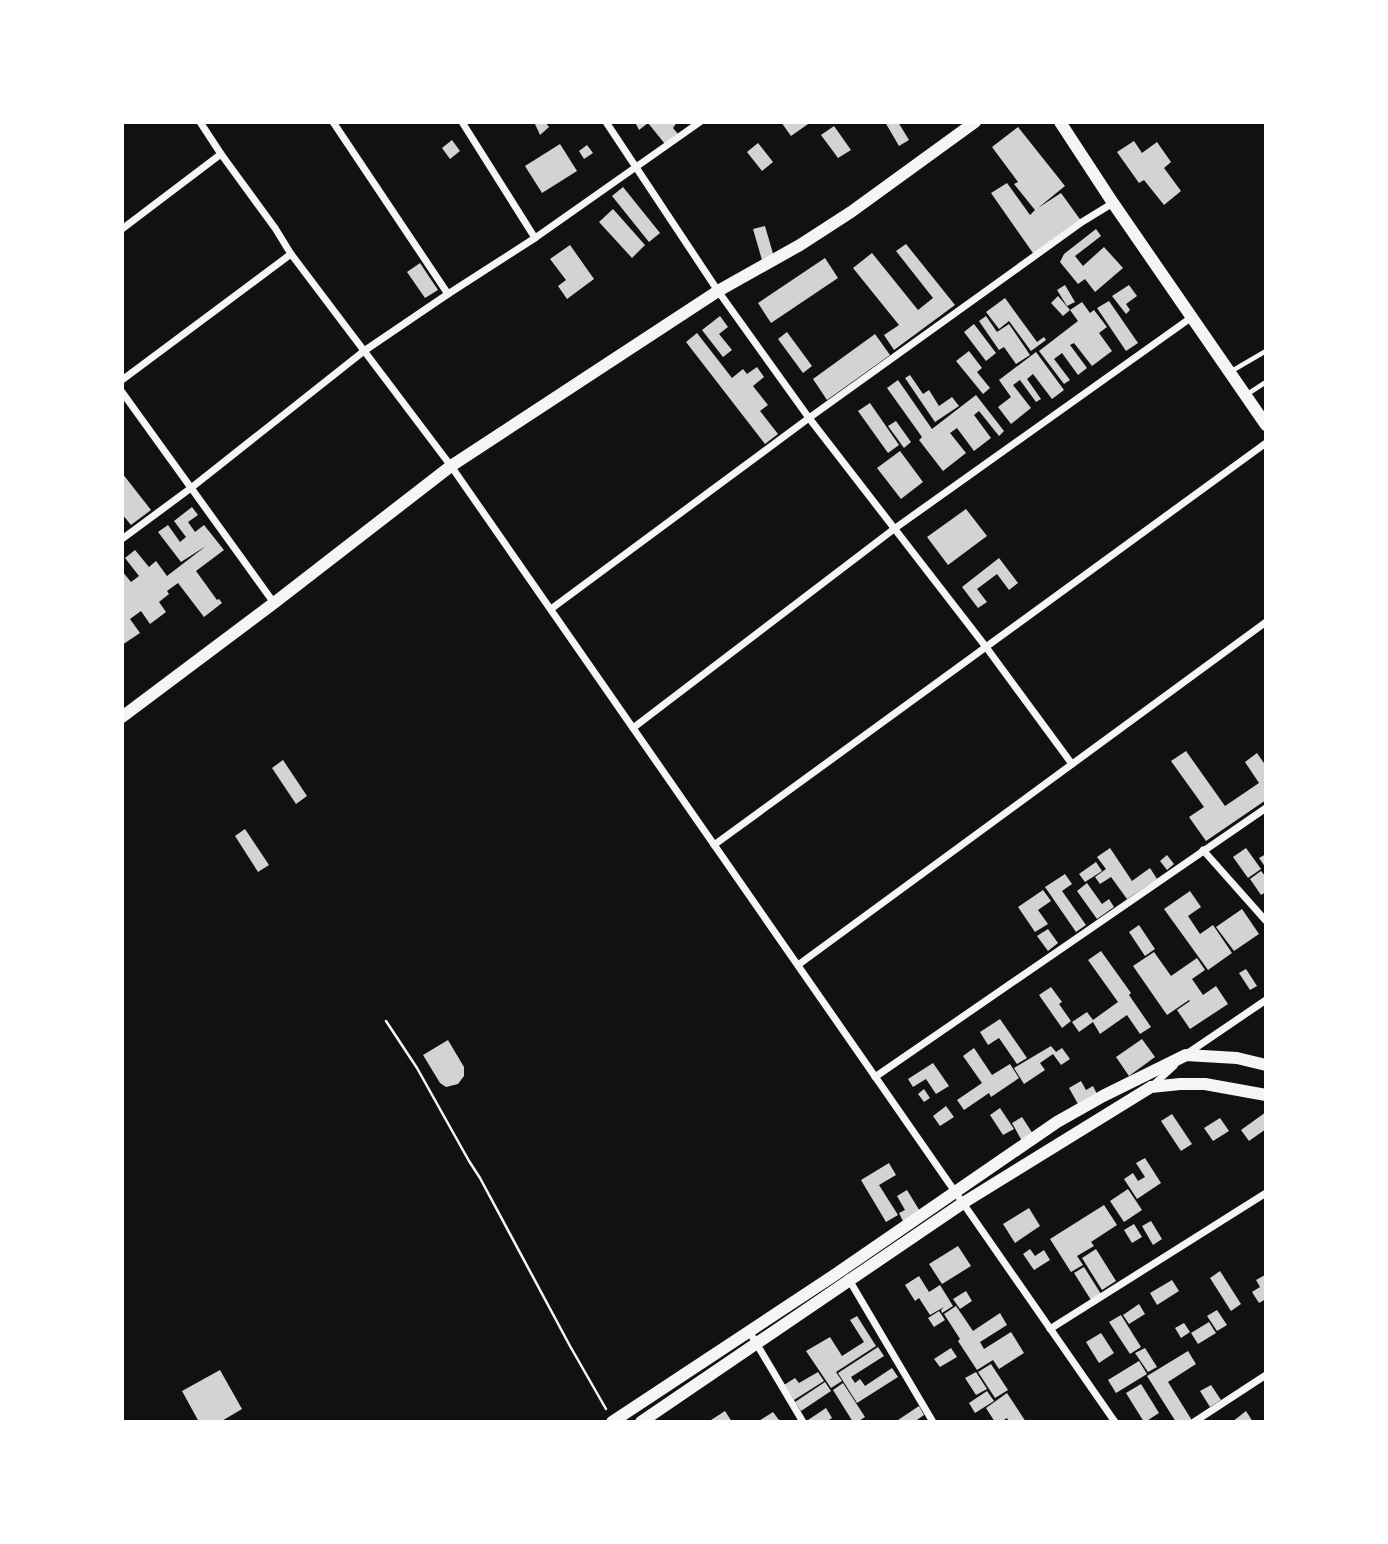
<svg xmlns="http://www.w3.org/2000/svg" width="1388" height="1544" viewBox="0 0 1388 1544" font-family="Arial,sans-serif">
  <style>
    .building { fill: #d3d3d3 }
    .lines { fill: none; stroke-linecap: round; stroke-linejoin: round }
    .path { stroke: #f5f5f5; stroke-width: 2.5 }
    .service { stroke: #f5f5f5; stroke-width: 4.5 }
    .minor { stroke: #f5f5f5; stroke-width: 7 }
    .tertiary { stroke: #f5f5f5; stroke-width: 12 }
  </style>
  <rect width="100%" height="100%" fill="#111"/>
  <g class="building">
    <polygon points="536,122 545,122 549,127 540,135 535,124"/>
    <polygon points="635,122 677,122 673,128 678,134 665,144 648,123 639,130"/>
    <polygon points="781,122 811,122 791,136"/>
    <polygon points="885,122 898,122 909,140 899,146"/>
    <polygon points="834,126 851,150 838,158 821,135"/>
    <polygon points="1018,127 1065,186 1038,208 1061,193 1082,222 1035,256 991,193 1007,183 1030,215 1035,210 1014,184 1018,182 992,147"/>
    <polygon points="452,140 460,151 450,159 442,148"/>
    <polygon points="1134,141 1142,153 1157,142 1171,162 1164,168 1181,191 1164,205 1144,180 1139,183 1117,152"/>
    <polygon points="758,143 773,162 762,171 747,152"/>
    <polygon points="560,144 577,171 542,193 525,166"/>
    <polygon points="587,145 593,153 584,159 579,151"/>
    <polygon points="623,187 660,233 649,242 612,196"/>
    <polygon points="613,209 645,245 632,258 599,222"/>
    <polygon points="765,226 774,257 762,260 753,229"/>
    <polygon points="1096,229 1101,236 1075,256 1083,266 1104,247 1123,268 1095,292 1085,279 1078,284 1060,262 1064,254"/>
    <polygon points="906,244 955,305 894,350 884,335 899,325 853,268 872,253 918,310 933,298 896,251"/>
    <polygon points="570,245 594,279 567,299 558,286 566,280 550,259"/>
    <polygon points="825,258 838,278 771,323 758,303"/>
    <polygon points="420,263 438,290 425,298 407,272"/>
    <polygon points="1065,285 1075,302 1067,306 1057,290"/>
    <polygon points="1129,285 1137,296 1126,304 1130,310 1126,314 1112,296"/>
    <polygon points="1058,296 1070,310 1063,316 1051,303"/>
    <polygon points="1005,298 1037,342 1044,337 1046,340 1031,351 1009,321 999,329 986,312"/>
    <polygon points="1109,301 1138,343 1126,351 1097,308"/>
    <polygon points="1082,302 1090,313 1094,310 1107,327 1099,333 1112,351 1092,366 1074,343 1070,345 1087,368 1078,375 1062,353 1054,359 1070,380 1064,384 1039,351 1078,321 1070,310"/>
    <polygon points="720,316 728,327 719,334 732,350 723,357 702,330"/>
    <polygon points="986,316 997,332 1009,324 1030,355 1016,364 1004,347 999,350 979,321"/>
    <polygon points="974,324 996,353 986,361 964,332"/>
    <polygon points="787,332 812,366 803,373 778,339"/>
    <polygon points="697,333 732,378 743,369 747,374 757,367 764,377 753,386 768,405 760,411 778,434 765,444 686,342"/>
    <polygon points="875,334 890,355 827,400 813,379"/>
    <polygon points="969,351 982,368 977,372 990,388 983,394 956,361"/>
    <polygon points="1036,352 1064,390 1052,399 1033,374 1027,379 1041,399 1036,402 1020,380 1013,385 1031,408 1011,424 998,407 1011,397 999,380"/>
    <polygon points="910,375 923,394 929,390 939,406 952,397 959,406 935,422 905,378"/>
    <polygon points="898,380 932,429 976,395 1004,431 999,436 979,411 974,415 991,438 974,451 957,428 950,433 966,453 943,471 919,440 922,437 887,388"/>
    <polygon points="870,403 899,445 888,453 858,411"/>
    <polygon points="896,421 911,442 904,448 888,426"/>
    <polygon points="900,451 923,482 901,499 877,468"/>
    <polygon points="122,473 151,510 131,525 122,514"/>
    <polygon points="192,507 198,515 188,522 195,532 204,525 224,550 196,571 217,600 219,599 222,603 204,617 178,583 167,591 169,594 159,602 166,612 150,624 141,611 130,619 140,633 122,645 122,571 131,582 139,576 125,558 135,550 149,567 156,561 167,576 206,546 181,562 158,532 168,525 180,542 186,537 174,521"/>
    <polygon points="966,509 987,536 948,565 927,537"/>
    <polygon points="999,558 1018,583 1009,590 997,574 977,589 987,602 978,608 962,587"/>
    <polygon points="1186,751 1225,806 1259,783 1245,762 1257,753 1266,766 1266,800 1206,841 1189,817 1204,807 1171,761"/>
    <polygon points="283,760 307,796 296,804 272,768"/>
    <polygon points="245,829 269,865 258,872 235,836"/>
    <polygon points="1110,848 1132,881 1150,868 1157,879 1127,899 1111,877 1100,884 1095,877 1106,869 1097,857"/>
    <polygon points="1246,848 1261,869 1248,878 1233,857"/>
    <polygon points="1266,854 1266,868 1259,858"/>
    <polygon points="1167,855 1174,864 1167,870 1160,861"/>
    <polygon points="1096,862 1102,871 1085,882 1079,874"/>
    <polygon points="1261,871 1266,877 1266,892 1261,895 1250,879"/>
    <polygon points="1065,874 1072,884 1062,891 1086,925 1076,932 1045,887"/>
    <polygon points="1087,883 1102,904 1109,899 1114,907 1097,919 1077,891"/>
    <polygon points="1043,890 1051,901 1038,910 1048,924 1035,932 1018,907"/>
    <polygon points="1190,891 1201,907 1188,916 1200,934 1213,925 1232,953 1208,970 1164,909"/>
    <polygon points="1242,909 1259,934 1234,951 1216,927"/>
    <polygon points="1139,925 1155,949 1145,956 1129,932"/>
    <polygon points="1048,929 1058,943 1048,951 1037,936"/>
    <polygon points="1101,951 1131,993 1129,995 1151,1027 1140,1034 1127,1015 1100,1034 1093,1022 1079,1032 1072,1022 1087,1012 1093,1020 1118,1002 1088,960"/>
    <polygon points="1154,952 1171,976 1197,958 1205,970 1192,979 1203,995 1216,986 1228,1004 1190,1029 1177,1010 1190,1001 1189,1000 1167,1015 1133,966"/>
    <polygon points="1246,969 1257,986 1250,990 1239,973"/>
    <polygon points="1051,987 1062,1002 1059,1004 1071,1021 1062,1028 1039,995"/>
    <polygon points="1000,1019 1027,1058 1017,1064 999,1038 988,1045 980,1032"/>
    <polygon points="1142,1039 1155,1057 1129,1076 1116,1057"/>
    <polygon points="448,1040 464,1067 464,1076 458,1084 446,1087 440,1083 423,1055"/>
    <polygon points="1051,1046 1056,1052 1062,1048 1070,1059 1061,1065 1053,1054 1040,1063 1045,1070 1024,1084 1014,1068"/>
    <polygon points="974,1048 992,1075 1010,1064 1019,1078 991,1097 989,1093 964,1110 957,1100 982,1083 963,1056"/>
    <polygon points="933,1063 949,1086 936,1094 926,1079 913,1087 908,1079"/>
    <polygon points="1081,1081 1086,1090 1093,1086 1097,1094 1078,1104 1069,1088"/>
    <polygon points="924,1089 930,1098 924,1102 918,1094"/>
    <polygon points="946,1106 954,1117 940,1126 933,1116"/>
    <polygon points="1000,1108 1014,1129 1003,1135 990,1115"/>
    <polygon points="1266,1112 1266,1129 1249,1141 1241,1130"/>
    <polygon points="1172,1114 1192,1144 1181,1151 1161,1121"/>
    <polygon points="1022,1117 1033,1134 1022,1141 1012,1123"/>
    <polygon points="1220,1118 1229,1131 1213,1141 1204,1128"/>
    <polygon points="1145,1158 1161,1183 1137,1199 1124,1179 1133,1173 1138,1181 1145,1177 1136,1163"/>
    <polygon points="889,1163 896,1175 879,1185 898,1215 886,1222 861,1180"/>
    <polygon points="1128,1189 1142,1210 1124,1222 1110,1201"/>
    <polygon points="907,1190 921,1213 904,1223 899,1213 905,1210 897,1196"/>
    <polygon points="1104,1205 1117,1225 1091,1242 1094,1246 1077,1256 1083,1265 1071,1272 1050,1239"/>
    <polygon points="1029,1208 1040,1226 1015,1243 1003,1224"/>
    <polygon points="1151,1221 1162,1239 1153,1245 1142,1226"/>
    <polygon points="1134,1224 1142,1237 1132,1243 1124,1230"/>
    <polygon points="958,1246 971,1266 942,1284 929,1264"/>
    <polygon points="1030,1249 1035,1256 1044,1250 1050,1260 1034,1270 1023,1254"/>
    <polygon points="1096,1249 1116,1281 1102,1290 1082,1258"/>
    <polygon points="1084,1267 1101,1294 1091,1300 1074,1273"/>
    <polygon points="1220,1271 1241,1304 1231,1311 1210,1278"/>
    <polygon points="1265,1275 1266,1299 1259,1303 1252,1292 1260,1287 1256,1280"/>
    <polygon points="919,1276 929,1292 940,1285 953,1306 942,1313 941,1310 944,1307 930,1315 919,1298 915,1301 905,1285"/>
    <polygon points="1172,1280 1179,1291 1157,1305 1150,1293"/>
    <polygon points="966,1291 972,1301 960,1309 953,1299"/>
    <polygon points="1139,1304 1145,1314 1129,1324 1123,1315"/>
    <polygon points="956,1306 973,1331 1000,1313 1007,1325 980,1342 984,1349 1011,1332 1024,1353 999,1369 993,1360 977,1370 958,1341 960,1339 944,1314"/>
    <polygon points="1217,1310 1227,1325 1217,1331 1207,1316"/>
    <polygon points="939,1311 945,1320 934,1327 928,1318"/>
    <polygon points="1121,1315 1141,1347 1130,1354 1109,1322"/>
    <polygon points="857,1316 876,1346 836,1372 842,1381 831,1388 806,1351 830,1337 842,1356 864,1342 850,1320"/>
    <polygon points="1209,1322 1216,1333 1198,1344 1191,1333"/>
    <polygon points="1184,1323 1190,1332 1181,1338 1175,1328"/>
    <polygon points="1101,1333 1114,1353 1099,1363 1086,1342"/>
    <polygon points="878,1347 884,1356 851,1377 855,1383 860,1379 865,1386 892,1368 898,1377 857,1403 838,1373"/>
    <polygon points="951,1348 957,1357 940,1367 934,1359"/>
    <polygon points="1145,1348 1157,1367 1148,1372 1135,1353"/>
    <polygon points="1188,1351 1196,1364 1168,1382 1193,1422 1176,1422 1147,1376"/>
    <polygon points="1139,1361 1147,1374 1116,1393 1108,1380"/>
    <polygon points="991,1364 1008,1390 995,1398 978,1372"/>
    <polygon points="220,1370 242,1409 220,1422 199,1422 182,1391"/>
    <polygon points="818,1372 824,1381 794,1400 784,1385 795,1378 799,1383"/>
    <polygon points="976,1372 987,1389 976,1395 965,1378"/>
    <polygon points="825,1382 831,1391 801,1411 795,1402"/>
    <polygon points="843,1383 865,1417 857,1422 853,1422 833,1390"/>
    <polygon points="1141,1384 1159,1413 1145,1422 1144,1422 1126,1393"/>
    <polygon points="1211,1385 1221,1400 1210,1407 1200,1391"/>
    <polygon points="987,1391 994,1401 975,1413 969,1403"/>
    <polygon points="1007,1393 1026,1422 1009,1422 1007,1418 1001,1422 995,1422 986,1408"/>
    <polygon points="919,1406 924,1415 914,1422 895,1422"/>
    <polygon points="826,1408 832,1418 826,1422 809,1422 808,1420"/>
    <polygon points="725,1411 732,1422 708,1422"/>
    <polygon points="1246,1411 1253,1422 1232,1422"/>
    <polygon points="773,1412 779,1420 757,1422"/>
  </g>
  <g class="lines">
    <polyline class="path" points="386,1021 417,1068 469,1161 480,1178 570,1346 606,1409"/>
    <g class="service">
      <polyline points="1230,372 1266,351"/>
      <polyline points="1246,395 1266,382"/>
    </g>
    <g class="minor">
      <polyline points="462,122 535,238"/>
      <polyline points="606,122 718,291 809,418 986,647 1072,764"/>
      <polyline points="221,154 275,228 291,254 451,466 1115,1422"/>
      <polyline points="122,229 221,154 200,122"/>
      <polyline points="448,294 535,238 700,122"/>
      <polyline points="122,380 291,254"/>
      <polyline points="122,392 274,603"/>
      <polyline points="122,539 191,488 364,351 448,294 333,122"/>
      <polyline points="551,609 809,418 1082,222 1113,203"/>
      <polyline points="633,728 894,529 1192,317"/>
      <polyline points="714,845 1266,443"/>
      <polyline points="1203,850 1266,921"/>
      <polyline points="798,965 1266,622"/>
      <polyline points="1188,1053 1266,1000"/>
      <polyline points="875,1077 1266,808"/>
      <polyline points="1152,1086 1174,1066"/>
      <polyline points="848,1278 933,1422"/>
      <polyline points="1050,1329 1266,1193"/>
      <polyline points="749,1331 803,1422"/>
      <polyline points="1194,1422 1266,1375"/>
    </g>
    <g class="tertiary">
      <polyline points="1060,122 1113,203 1266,425"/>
      <polyline points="122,717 274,603 451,466 718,291 800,245 851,212 975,122"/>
      <polyline points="612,1422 833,1276 1057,1122 1103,1096 1186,1055 1237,1058 1266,1065"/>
      <polyline points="641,1422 963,1203 1151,1087 1180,1084 1205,1084 1266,1095"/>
    </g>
  </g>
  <rect width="1388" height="1544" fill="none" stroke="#ffffff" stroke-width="248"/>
</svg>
